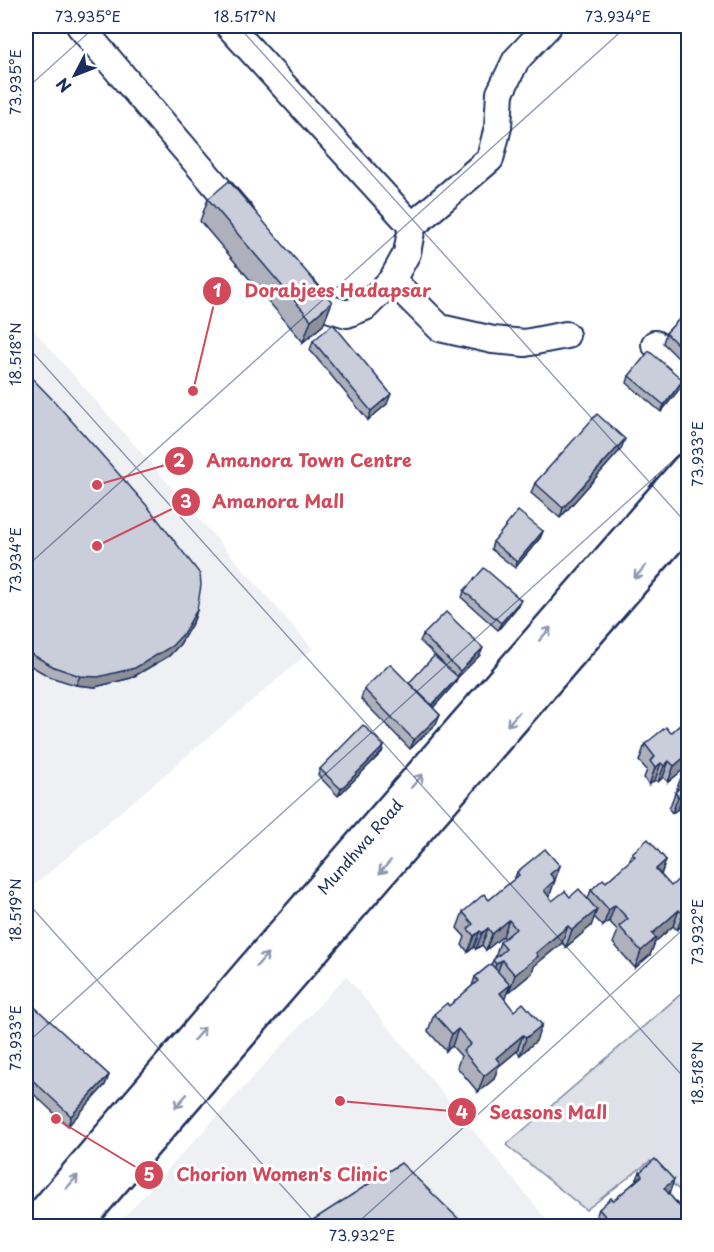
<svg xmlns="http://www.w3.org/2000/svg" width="714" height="1252" viewBox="0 0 714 1252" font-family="'Playpen Sans',sans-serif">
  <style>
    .built { fill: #eff0f4 }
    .green { fill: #dee1e7; stroke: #7c88a2; stroke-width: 1.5 }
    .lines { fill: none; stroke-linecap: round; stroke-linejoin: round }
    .minor-casing { stroke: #1b2f5e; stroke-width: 30 }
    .trunk-casing { stroke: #1b2f5e; stroke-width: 38 }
    .minor { stroke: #fff; stroke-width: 26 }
    .trunk { stroke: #fff; stroke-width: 33 }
    .wall { fill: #aeb1bb; stroke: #1b2f5e; stroke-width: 1.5 }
    .shaded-wall { fill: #8d9099; stroke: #1b2f5e; stroke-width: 1.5 }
    .building { fill: #caceda; stroke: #1b2f5e; stroke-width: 1.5 }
    .oneway { stroke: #8d97ae }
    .ticks { fill: none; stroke: #1b2f5e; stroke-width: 1.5; stroke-opacity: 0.45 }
    .labels { text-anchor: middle; stroke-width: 6; stroke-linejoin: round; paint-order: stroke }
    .street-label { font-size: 16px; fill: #1b2f5e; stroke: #fff }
    .leader { fill: none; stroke: #d1495b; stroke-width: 2 }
    .callout-dot { fill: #d1495b; stroke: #fff; stroke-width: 2 }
    .mark-label { font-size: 18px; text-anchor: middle; font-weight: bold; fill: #fff }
    .callout-label { font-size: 18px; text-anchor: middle; font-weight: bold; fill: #d1495b; stroke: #fff; stroke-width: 6; stroke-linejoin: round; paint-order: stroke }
    .neatline { fill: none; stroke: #1b2f5e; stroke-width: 2 }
    .ticks-label { font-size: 15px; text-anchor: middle; fill: #1b2f5e }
  </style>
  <rect width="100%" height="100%" fill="#fff"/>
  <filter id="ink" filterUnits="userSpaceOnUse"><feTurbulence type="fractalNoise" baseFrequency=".0167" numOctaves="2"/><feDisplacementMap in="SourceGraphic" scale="12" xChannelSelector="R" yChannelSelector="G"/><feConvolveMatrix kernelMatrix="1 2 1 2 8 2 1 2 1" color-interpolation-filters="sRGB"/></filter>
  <g filter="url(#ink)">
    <g class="built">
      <polygon points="26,321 313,649 26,892"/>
      <polygon points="346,976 552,1226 116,1226"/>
    </g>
    <polygon class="green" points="688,988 688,1199 650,1161 586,1210 506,1145"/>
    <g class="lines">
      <defs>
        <g id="minor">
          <polyline points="80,26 241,215"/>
          <polyline points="229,26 412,226"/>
          <polyline points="392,280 440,328 493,340 525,343 566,335"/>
          <polyline points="303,289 317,305 347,314 365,307 392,280 407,253 412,226 490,159 498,127 500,93 516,60 548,26"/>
          <polyline points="655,344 688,375"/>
        </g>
        <g id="trunk">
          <polyline points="34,1226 252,971 688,470"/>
          <polyline points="73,1226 688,516"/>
        </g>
      </defs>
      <use href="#minor" class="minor-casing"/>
      <use href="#trunk" class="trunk-casing"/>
      <use href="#minor" class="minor"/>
      <use href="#trunk" class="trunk"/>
    </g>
    <g class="wall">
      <polygon points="208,199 332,302 323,325 303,342 200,221"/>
      <polygon points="688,310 688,368 663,343 666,333"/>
      <polygon points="313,341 387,404 368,420 310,350"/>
      <polygon points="26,372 197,610 194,620 180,644 169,656 131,678 95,687 76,685 50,677 26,663"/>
      <polygon points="629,376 681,387 661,412 627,383"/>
      <polygon points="621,449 560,518 531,493 535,483"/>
      <polygon points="543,531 540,538 515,568 491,549 493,542"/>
      <polygon points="464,591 518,606 498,630 462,598"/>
      <polygon points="423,635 480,655 457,678 455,683 433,708 440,715 436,724 410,749 361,699 364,689 409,684 444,664 420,641"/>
      <polygon points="688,718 688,822 678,809 672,813 669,809 682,775 686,771 684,769 668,782 663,777 658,782 655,780 649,785 644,778 647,770 639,761 645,744 671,733"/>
      <polygon points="384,746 382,752 338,796 318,775 320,769"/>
      <polygon points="632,853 666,860 661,875 688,920 677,930 673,926 655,942 650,955 635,968 613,943 618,931 609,921 603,926 594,917 591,926 566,947 562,943 534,966 532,973 509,992 508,990 504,999 536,1041 520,1055 517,1051 498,1067 494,1079 478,1092 457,1067 461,1056 452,1046 446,1051 428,1031 434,1014 449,1006 472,986 475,977 491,964 495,958 500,942 505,939 503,936 486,950 482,945 476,949 474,947 468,952 462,945 465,937 457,928 463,912 489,900 514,880 517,872 555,879 555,880 549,897 552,901 570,897 588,899 591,890 606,882 629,862"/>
      <polygon points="26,1002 109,1075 105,1085 68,1126 26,1087"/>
      <polygon points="640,1172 669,1194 679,1206 688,1227 594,1227 593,1225 599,1209 613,1201 636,1181"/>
    </g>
    <g class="shaded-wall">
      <polygon points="332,302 323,325 303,342 311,320"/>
      <polygon points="683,380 681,387 661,412 664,405"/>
      <polygon points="391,394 387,404 368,420 371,411"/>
      <polygon points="625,439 621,449 560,518 563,508"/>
      <polygon points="543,531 540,538 515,568 517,562"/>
      <polygon points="521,600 518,606 498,630 501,623"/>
      <polygon points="197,610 194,620 180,644 169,656 131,678 95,687 76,685 80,676"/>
      <polygon points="483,648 480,655 457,678 460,671"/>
      <polygon points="458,677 455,683 430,711 432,705"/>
      <polygon points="440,715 436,724 410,749 414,740"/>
      <polygon points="384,746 382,752 338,796 341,789"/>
      <polygon points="688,754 688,757 684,769 668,782 674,766"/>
      <polygon points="669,761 663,777 658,782 664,766"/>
      <polygon points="661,763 655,780 649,785 655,768"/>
      <polygon points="684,792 678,809 672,813 678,797"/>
      <polygon points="666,860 660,877 656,869"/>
      <polygon points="560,866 549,897 538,907 550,874"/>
      <polygon points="615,905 609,921 603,926 609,910"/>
      <polygon points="688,909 688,920 677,930 683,914"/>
      <polygon points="597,910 591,926 566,947 572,930"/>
      <polygon points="679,910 673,926 655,942 650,955 635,968 641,951 652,934"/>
      <polygon points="509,920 503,936 486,950 492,934"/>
      <polygon points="568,926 562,943 534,966 532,973 509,992 515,975 536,953"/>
      <polygon points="488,928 482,945 476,949 482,933"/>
      <polygon points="480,931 474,947 468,952 474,936"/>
      <polygon points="502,960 496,976 490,981 496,964"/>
      <polygon points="510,985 504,1001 500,993"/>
      <polygon points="542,1025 536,1041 520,1055 526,1038"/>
      <polygon points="458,1029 452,1046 446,1051 452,1034"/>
      <polygon points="523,1035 517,1051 498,1067 494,1079 478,1092 484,1076 496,1058"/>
      <polygon points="109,1075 105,1085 68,1126 71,1116"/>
      <polygon points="674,1180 668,1197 664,1188"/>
    </g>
    <g class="building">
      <polygon points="229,181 332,302 311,320 208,199"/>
      <polygon points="688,310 688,355 666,333"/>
      <polygon points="333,324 391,394 371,411 313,341"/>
      <polygon points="649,351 683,380 664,405 629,376"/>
      <polygon points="26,372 54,401 148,507 200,574 201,585 197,610 183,634 172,646 135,668 98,677 80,676 54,667 26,651"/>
      <polygon points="597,414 625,439 563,508 535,483"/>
      <polygon points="518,511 543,531 517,562 493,542"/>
      <polygon points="484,568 521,600 501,623 464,591"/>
      <polygon points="446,612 483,648 460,671 423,635"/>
      <polygon points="434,656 458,677 432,705 409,683"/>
      <polygon points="390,664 440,715 414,740 364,689"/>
      <polygon points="688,718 688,754 674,766 669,761 664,766 661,763 655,768 650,761 655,757 645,744 666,727 671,733"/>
      <polygon points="363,725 384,746 341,789 320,769"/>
      <polygon points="688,769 688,798 684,792 678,797 675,792 688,781 682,775"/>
      <polygon points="648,839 666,860 656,869 671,886 680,878 688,888 688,909 683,914 679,910 652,934 656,938 641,951 619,926 628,919 615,905 609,910 591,890 603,879 606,882 635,856 632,853"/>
      <polygon points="545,849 560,866 550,874 555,880 544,890 552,901 565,891 570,897 579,889 597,910 572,930 568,926 536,953 538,956 515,975 502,960 496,964 493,960 506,949 500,942 516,929 509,920 492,934 488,928 482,933 480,931 474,936 468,929 473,924 463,912 484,894 489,900 519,875 517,872"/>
      <polygon points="491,964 510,985 500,993 514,1011 523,1003 542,1025 526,1038 523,1035 496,1058 500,1063 484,1076 463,1051 471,1044 458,1029 452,1034 434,1014 447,1003 449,1006 478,981 475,977"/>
      <polygon points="27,1000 109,1075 71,1116 26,1074 26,1002"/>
      <polygon points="655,1159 674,1180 664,1188 679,1206 688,1198 688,1227 625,1227 623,1224 620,1227 614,1227 599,1209 611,1198 613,1201 642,1176 640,1172"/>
      <polygon points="401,1163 467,1227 302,1227"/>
    </g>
    <defs><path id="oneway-shaft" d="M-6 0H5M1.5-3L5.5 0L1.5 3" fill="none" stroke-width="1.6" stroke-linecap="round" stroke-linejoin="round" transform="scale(1.5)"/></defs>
    <g class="oneway">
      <use href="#oneway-shaft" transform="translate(640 572) rotate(131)"/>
      <use href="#oneway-shaft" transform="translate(545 634) rotate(-49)"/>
      <use href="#oneway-shaft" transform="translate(513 719) rotate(131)"/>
      <use href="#oneway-shaft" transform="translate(417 781) rotate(-49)"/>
      <use href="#oneway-shaft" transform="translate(385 867) rotate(131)"/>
      <use href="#oneway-shaft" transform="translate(262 960) rotate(-49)"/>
      <use href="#oneway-shaft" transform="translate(199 1034) rotate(-49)"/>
      <use href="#oneway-shaft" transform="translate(181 1101) rotate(131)"/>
      <use href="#oneway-shaft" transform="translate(72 1182) rotate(-49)"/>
    </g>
  </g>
  <path class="ticks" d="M238,26L688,525M26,89L96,26M26,345L688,1082M26,567L627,26M26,901L318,1226M26,1044L688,447M354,1226L688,925"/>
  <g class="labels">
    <g class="street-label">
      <text transform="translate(360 847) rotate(-49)" y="6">Mundhwa Road</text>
    </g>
  </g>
  <path class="leader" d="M193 391L217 291M97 485L179 461M97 546L186 502M340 1101L462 1112M56 1119L149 1175"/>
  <g class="callout-dot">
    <circle cx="193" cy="391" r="6"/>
    <circle cx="97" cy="485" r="6"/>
    <circle cx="97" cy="546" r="6"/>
    <circle cx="340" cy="1101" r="6"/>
    <circle cx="56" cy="1119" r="6"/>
    <circle cx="217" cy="291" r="15"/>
    <circle cx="179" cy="461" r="15"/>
    <circle cx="186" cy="502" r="15"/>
    <circle cx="462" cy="1112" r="15"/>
    <circle cx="149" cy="1175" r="15"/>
  </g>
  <g class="mark-label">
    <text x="217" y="297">1</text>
    <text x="179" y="467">2</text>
    <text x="186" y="508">3</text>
    <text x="462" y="1119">4</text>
    <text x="149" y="1181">5</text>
  </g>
  <g class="callout-label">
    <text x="338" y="297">Dorabjees Hadapsar</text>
    <text x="309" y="467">Amanora Town Centre</text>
    <text x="278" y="508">Amanora Mall</text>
    <text x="548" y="1119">Seasons Mall</text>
    <text x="282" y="1181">Chorion Women's Clinic</text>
  </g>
  <rect width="714" height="1252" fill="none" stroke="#fff" stroke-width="66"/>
  <g transform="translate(75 75) rotate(228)" stroke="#ffffff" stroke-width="4.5" paint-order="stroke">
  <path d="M0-4.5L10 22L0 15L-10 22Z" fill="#1b2f5e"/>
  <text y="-9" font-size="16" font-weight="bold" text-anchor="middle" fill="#1b2f5e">N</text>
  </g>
  <rect x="33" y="33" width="648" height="1186" class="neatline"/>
  <g class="ticks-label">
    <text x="88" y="22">73.935°E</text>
    <text x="245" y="22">18.517°N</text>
    <text x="618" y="22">73.934°E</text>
    <text transform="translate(16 82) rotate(-90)" y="5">73.935°E</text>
    <text transform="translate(16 354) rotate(-90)" y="5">18.518°N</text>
    <text transform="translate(698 454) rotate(-90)" y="5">73.933°E</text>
    <text transform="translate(16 560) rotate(-90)" y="5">73.934°E</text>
    <text transform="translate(16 910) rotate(-90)" y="5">18.519°N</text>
    <text transform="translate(698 932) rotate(-90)" y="5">73.932°E</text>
    <text transform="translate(16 1038) rotate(-90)" y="5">73.933°E</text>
    <text transform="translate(698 1073) rotate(-90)" y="5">18.518°N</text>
    <text x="362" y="1241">73.932°E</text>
  </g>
</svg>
